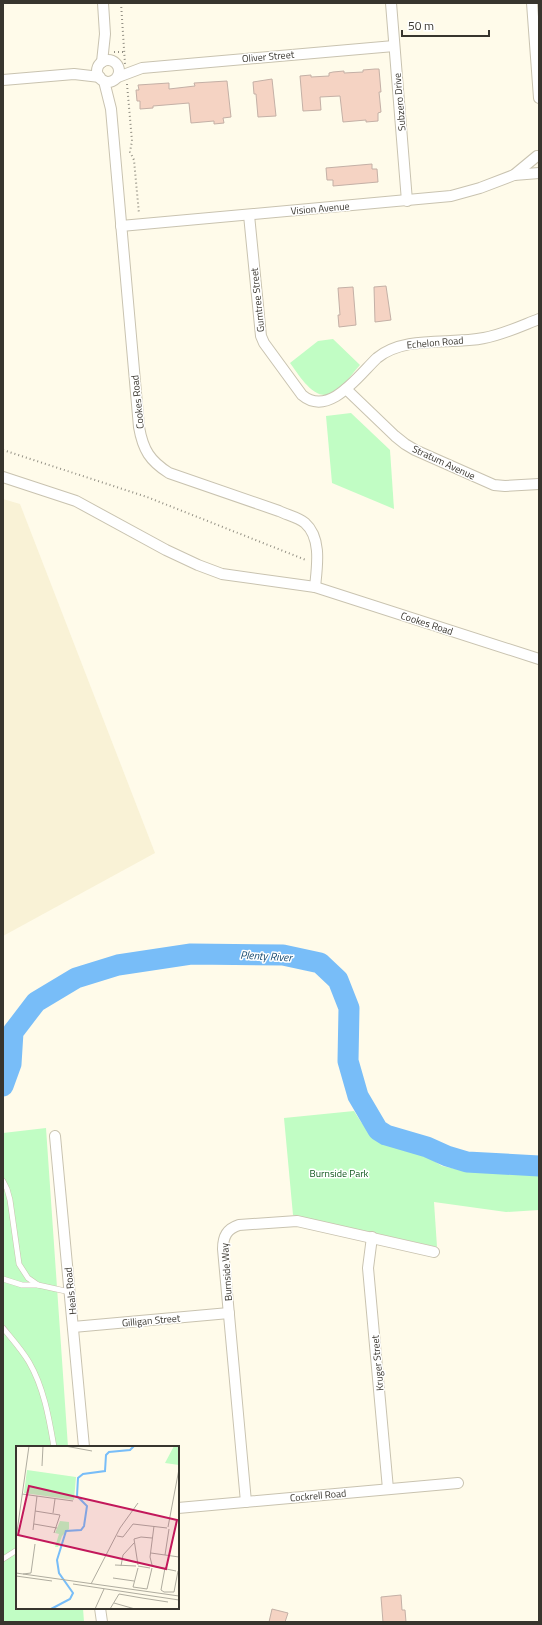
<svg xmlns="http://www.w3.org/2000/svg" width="542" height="1625" viewBox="0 0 542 1625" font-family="'Titillium Web',sans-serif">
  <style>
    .built { fill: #f9f2d6 }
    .green { fill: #c1fdc4 }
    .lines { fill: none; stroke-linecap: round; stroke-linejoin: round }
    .river { stroke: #78bdf8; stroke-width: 21 }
    .building { fill: #f5d3c3; stroke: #c4b0a6 }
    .service-casing { stroke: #c9c3b0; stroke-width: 6 }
    .minor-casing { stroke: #c9c3b0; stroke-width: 12 }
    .path { stroke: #939084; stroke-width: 2; stroke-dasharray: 1 3; stroke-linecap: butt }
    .service { stroke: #fff; stroke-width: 5 }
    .minor { stroke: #fff; stroke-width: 10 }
    .labels { text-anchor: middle; stroke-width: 3; stroke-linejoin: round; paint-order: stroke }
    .street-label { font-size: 10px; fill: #38352e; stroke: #fff }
    .park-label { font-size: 10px; fill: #0f561d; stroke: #fff }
    .water-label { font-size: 11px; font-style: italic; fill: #174a70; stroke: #fff }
    .inset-river { fill: none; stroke: #78bdf8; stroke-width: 2 }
    .inset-road { fill: none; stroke: #afac9f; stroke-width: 1 }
    .view { fill: #c2185b; fill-opacity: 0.15; stroke: #c2185b; stroke-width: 2 }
    .inset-edge { fill: none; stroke: #38352e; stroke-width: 2 }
  </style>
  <rect width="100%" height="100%" fill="#fffbea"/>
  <polygon class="built" points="3,499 20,504 155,853 3,936"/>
  <g class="green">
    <path d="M333,339L360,365C352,374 343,387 333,393C315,403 299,375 290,363L318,341Z"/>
    <polygon points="351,413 390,450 394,509 332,483 326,416"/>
    <polygon points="354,1111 361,1122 375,1138 416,1150 442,1166 465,1171 520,1175 539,1170 539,1210 506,1212 434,1202 437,1247 293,1215 284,1118"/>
    <polygon points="46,1128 68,1447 17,1447 17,1608 83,1608 84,1622 3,1622 3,1133"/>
  </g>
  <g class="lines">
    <polyline class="river" points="3,1086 11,1064 13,1032 36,1002 76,978 118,965 191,954 283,955 320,963 338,980 349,1008 348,1061 358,1096 378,1130 386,1135 427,1147 447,1156 467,1162 539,1166"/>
  </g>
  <g class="building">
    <polygon points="375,69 379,69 381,92 379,92 381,112 378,113 378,121 366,122 366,120 343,122 340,96 320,97 321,110 303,111 300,76 311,75 311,77 329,76 329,73 333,72 344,71 344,73 363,72 363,70"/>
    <polygon points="272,79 276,116 258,117 256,94 254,94 253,82"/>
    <polygon points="227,81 231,117 223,118 224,123 214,124 214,121 191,123 189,103 153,106 153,108 140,109 140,101 137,101 136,90 139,90 138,85 169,83 169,89 195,86 194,83"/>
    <polygon points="372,164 372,169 377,169 378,182 333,186 333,180 327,180 326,168"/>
    <polygon points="386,286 391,320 375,322 374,287"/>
    <polygon points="353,287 356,325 339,327 338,315 340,315 338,288"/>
    <polygon points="401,1595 402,1610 405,1610 406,1622 383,1622 381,1597"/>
    <polygon points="272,1609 288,1613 285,1622 269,1622"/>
  </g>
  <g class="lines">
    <defs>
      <g id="service">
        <polyline points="3,1181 7,1189 10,1200 19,1264 28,1278 38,1285"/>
        <polyline points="3,1279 22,1285 38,1285 70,1292"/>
        <path d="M3,1328C12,1339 22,1350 29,1362C44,1388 49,1418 54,1447"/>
        <polyline points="3,1559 17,1550"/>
      </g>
      <g id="minor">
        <polyline points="391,3 407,201"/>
        <polyline points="532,3 539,98"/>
        <circle cx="108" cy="71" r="11"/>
        <polyline points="102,62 105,34 103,3"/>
        <polyline points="118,77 142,68 394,46"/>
        <polyline points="3,80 74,74 100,77"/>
        <path d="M104,81L111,109L139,427C143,450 150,461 169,473L279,511C287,515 298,517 305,523C322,538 317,567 315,587"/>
        <polyline points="514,175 539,173"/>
        <path d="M249,215L261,336L264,343L302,395C329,418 359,375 377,358C405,335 450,345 484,338C502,335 521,326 539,319"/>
        <polyline points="121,226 451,196 480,188 514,175 537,156"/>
        <polyline points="346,389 395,436 405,444 415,450 494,485 505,486 539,484"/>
        <polyline points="3,477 76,501 166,550 198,565 222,574 315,587 539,659"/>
        <polyline points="55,1136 84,1447"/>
        <polyline points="372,1237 368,1268 388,1489"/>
        <polyline points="73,1327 229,1313"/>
        <path d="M246,1502L223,1249C223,1236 227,1229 239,1225L297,1221L434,1252"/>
        <polyline points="178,1508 458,1483"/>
        <polyline points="100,1608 102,1622"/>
      </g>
    </defs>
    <use href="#service" class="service-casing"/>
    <use href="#minor" class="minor-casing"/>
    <g class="path">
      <polyline points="121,3 125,64"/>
      <polyline points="114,52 125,52"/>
      <polyline points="127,84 132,141 130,152 134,160 139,214"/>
      <polyline points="3,450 147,497 306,560"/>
    </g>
    <use href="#service" class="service"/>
    <use href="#minor" class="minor"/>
  </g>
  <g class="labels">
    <g class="street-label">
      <text transform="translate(268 56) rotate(-5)" y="4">Oliver Street</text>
      <text transform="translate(399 102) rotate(-95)" y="4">Subzero Drive</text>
      <text transform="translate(320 208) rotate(-5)" y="4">Vision Avenue</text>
      <text transform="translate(257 300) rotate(-96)" y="4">Gumtree Street</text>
      <text transform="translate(435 342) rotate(-5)" y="4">Echelon Road</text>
      <text transform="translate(137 402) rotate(-96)" y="4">Cookes Road</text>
      <text transform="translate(444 462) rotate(25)" y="4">Stratum Avenue</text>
      <text transform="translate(427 623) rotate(18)" y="4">Cookes Road</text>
      <text transform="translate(226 1272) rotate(-94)" y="4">Burnside Way</text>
      <text transform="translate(70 1291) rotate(-96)" y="4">Heals Road</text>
      <text transform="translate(151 1320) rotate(-5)" y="4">Gilligan Street</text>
      <text transform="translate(377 1363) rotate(-95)" y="4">Kruger Street</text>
      <text transform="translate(318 1495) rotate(-5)" y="4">Cockrell Road</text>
    </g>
    <g class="park-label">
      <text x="339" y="1177">Burnside Park</text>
    </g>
    <g class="water-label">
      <text transform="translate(266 956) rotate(3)" y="4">Plenty River</text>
    </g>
  </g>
  <g transform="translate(16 1446)">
    <rect width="163" height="163" fill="#fffbea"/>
    <path d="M158,0H163V19L149,17ZM11,24L60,31L58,54L8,47ZM44,75L53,76V83L46,90L42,101H39L43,88L39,87Z" fill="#c1fdc4"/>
    <path class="inset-river" d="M35,163L54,153L57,147L43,127L41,114L50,85L65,84L68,80L71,60L61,50L62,32L67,28L89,25L90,9L93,6L114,4L118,0"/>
    <path class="inset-road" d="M49,0L76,5M26,20L27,0M6,48L57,55M19,65L44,69L38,87M37,67L39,53M18,78L41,82M152,81L163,23M17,84L21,50M101,90L107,91L117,78L151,82M0,93L13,0M135,107L163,111M149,109L153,83M99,119L120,120M122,119L118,93L125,91L136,92M136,119L134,111L138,80M105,120L107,109L118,97M122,120L134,122M136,120L160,125M122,122L117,141L131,143L136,122M149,122L145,144L148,146H158L162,125M0,127L163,150M7,128L15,127L19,98M0,130L36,135M97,132L118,135M57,138L163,154M75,138L104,82L122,57M126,152L152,156M98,157L119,163M79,163L88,143M94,163L103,148L126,152"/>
    <path class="view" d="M13,40L161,74L150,123L2,89Z"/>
    <rect width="163" height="163" class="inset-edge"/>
  </g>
  <rect width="542" height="1625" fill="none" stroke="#38352e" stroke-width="8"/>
  <path d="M402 30v6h87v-6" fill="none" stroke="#38352e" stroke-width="2"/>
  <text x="408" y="30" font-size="12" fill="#38352e" stroke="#ffffff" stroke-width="3" paint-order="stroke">50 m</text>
</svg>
